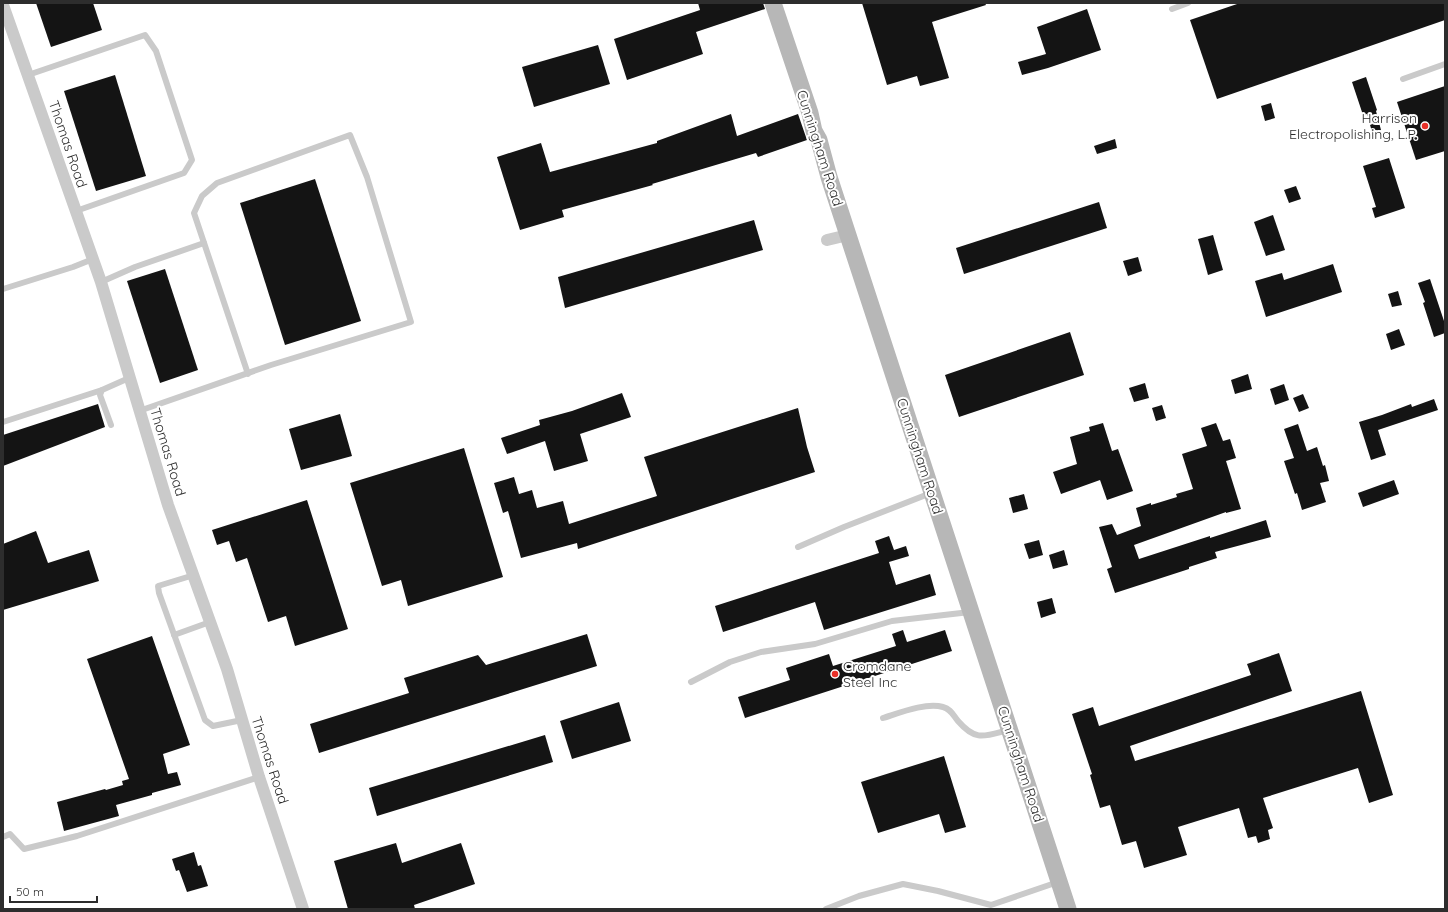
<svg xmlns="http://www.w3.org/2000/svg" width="1448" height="912" viewBox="0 0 1448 912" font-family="Quicksand,sans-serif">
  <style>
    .building { fill: #141414 }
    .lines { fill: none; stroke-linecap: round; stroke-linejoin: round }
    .lane { stroke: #cacaca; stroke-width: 6 }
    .street { stroke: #cacaca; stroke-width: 12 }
    .secondary { stroke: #b7b7b7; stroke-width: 17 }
    .poi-dot { fill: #ea3028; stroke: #fff; stroke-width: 1.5 }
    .labels { text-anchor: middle; stroke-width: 4; stroke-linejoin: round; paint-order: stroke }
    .poi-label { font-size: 14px; fill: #2d2d2d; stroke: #fff; text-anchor: end }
    .street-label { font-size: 14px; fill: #2d2d2d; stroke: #fff }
  </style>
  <rect width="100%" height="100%" fill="#fff"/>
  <g class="building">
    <polygon points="36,3 93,3 102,30 51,47"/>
    <polygon points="698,3 763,3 765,9 696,32 703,54 627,80 614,39 700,10"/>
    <polygon points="862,3 985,3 986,5 932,22 949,78 920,86 917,76 887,85"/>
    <polygon points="1240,3 1445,3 1445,20 1217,99 1190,20"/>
    <polygon points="1087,9 1101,50 1048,68 1022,75 1018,62 1046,54 1037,27"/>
    <polygon points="598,45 610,84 534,107 522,67"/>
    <polygon points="115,75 146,176 96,191 64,91"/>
    <polygon points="1366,77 1377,110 1376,111 1381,130 1372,132 1367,114 1363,115 1352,82"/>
    <polygon points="1445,86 1445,151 1416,160 1397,102"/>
    <polygon points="1271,103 1275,118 1265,121 1261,106"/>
    <polygon points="731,114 737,136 798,114 807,140 758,157 756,153 652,184 653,185 562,210 564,217 520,230 497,157 541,143 550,172 657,143 657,141"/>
    <polygon points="1115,139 1117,148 1097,154 1094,146"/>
    <polygon points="1389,158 1405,208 1375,218 1372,208 1376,207 1363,166"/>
    <polygon points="315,179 361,321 285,345 240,203"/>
    <polygon points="1296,186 1301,199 1289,203 1284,190"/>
    <polygon points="1099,202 1107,228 964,274 956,248"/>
    <polygon points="1273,215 1285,250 1266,256 1254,222"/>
    <polygon points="754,220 763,250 565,308 558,277"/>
    <polygon points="1213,235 1223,270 1208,275 1198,239"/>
    <polygon points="1138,257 1142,271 1128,276 1123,261"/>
    <polygon points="1333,264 1342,292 1266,317 1255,281 1282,273 1284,280"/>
    <polygon points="165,269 198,370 160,383 127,281"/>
    <polygon points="1430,279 1445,324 1445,333 1434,337 1423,303 1425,302 1418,283"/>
    <polygon points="1398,291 1402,305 1392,307 1388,294"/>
    <polygon points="1399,329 1405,345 1391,350 1386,334"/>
    <polygon points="1070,332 1084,375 959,417 945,375"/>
    <polygon points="1248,374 1252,389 1235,394 1231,380"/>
    <polygon points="1145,383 1149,398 1134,402 1129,388"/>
    <polygon points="1284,384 1289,400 1275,405 1270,389"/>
    <polygon points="622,393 631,417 580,434 588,461 554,471 545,441 507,454 501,438 540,425 539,420 572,411"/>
    <polygon points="1303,394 1309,408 1299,412 1293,398"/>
    <polygon points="1434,399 1438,410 1378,430 1386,455 1371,460 1359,422 1382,415 1411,404 1412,407"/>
    <polygon points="98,404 105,427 3,466 3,435"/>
    <polygon points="1162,405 1166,418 1156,421 1152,408"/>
    <polygon points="798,408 807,447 815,472 578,549 577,543 521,558 508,511 503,513 494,483 514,477 519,494 532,490 537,508 563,501 569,524 657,496 644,457"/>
    <polygon points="340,414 352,456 301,470 289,429"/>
    <polygon points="1103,423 1112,451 1118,449 1133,491 1107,500 1100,480 1061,494 1053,472 1077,464 1070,437 1090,431 1089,427"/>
    <polygon points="1216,423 1223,441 1230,439 1236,458 1226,461 1241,509 1226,513 1226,512 1134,545 1139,559 1210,536 1210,538 1266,520 1271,537 1215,552 1217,558 1189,567 1189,569 1115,593 1107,569 1112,567 1099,527 1112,524 1117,535 1141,526 1136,508 1151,503 1151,505 1177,497 1176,494 1193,489 1182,454 1207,446 1201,428"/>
    <polygon points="1298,424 1307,451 1317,447 1323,466 1325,465 1329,481 1320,483 1326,502 1302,510 1297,493 1295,494 1284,461 1294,458 1284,429"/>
    <polygon points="464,448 503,577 408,606 401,580 382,586 350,483"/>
    <polygon points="1394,480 1399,494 1363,507 1358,493"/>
    <polygon points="1024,494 1028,509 1013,513 1009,498"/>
    <polygon points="307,500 348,629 295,646 286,616 268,622 247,558 236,562 229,541 217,545 212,530"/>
    <polygon points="36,531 48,563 89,550 99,581 3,610 3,544"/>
    <polygon points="889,536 894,550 906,546 909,556 889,562 896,585 930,574 936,595 824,630 815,602 723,632 715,606 879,553 875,541"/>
    <polygon points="1039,540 1043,555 1029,559 1024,544"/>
    <polygon points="1064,550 1068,565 1053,569 1049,555"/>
    <polygon points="1052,598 1056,613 1041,618 1037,602"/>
    <polygon points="903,630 907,642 945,630 952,651 745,718 738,697 790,680 786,668 829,654 833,666 896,646 892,634"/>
    <polygon points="587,634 597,666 319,753 310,724 409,693 404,678 478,655 486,665"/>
    <polygon points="152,636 190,745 163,754 168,774 177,772 181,785 152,793 152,795 116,805 119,816 64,831 57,802 105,789 106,790 123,785 122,781 129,779 87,659"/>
    <polygon points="1279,653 1292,691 1130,746 1135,761 1361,691 1393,795 1369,803 1358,768 1263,798 1273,828 1268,830 1270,839 1258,843 1256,836 1248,838 1239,808 1178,827 1187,855 1144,868 1136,841 1122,845 1110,805 1100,808 1090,775 1092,774 1072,714 1093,707 1099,726 1251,675 1247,664"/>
    <polygon points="619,702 631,741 572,759 560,721"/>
    <polygon points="545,735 553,762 377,816 369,788"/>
    <polygon points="944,756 966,827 945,833 939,814 878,833 861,782"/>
    <polygon points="396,843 402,863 461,843 475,884 414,905 415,909 348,909 334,861"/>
    <polygon points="194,852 198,866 201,865 208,886 187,892 179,870 176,871 172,859"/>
  </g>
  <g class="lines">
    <g class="lane">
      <polyline points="1172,9 1188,3"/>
      <polyline points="28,75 145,35 156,51 192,160 184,173 76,211"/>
      <polyline points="1403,79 1445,64"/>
      <polyline points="101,282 135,267 204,243"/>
      <polyline points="3,289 73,267 93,259"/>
      <polyline points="139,411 271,365 411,322 367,177 350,135 217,183 202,196 194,213 248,374"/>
      <polyline points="3,422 102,390"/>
      <polyline points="111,425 100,395 102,390 129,378"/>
      <polyline points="798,547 844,527 931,493"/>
      <polyline points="194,575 158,586 159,593 205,720 213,726 242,720"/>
      <polyline points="174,635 210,622"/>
      <polyline points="691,682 730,662 761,652 815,644 892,621 970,612"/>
      <path d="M883,718C899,713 926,702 943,707C951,709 953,715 958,721C976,742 985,736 1008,730"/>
      <polyline points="3,837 10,834 24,849 77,836 259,777"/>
      <polyline points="826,909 859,896 903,884 938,891 991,905 1058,882"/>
    </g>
    <g class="street">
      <polyline points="3,5 101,282 168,505 227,669 259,777 303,909"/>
      <polyline points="827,240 848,235"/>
    </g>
    <polyline class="secondary" points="773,3 810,113 814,131 819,140 829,177 1068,909"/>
  </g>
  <g class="poi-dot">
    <circle cx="1425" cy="126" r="4"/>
    <circle cx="835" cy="674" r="4"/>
  </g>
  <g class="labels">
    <g class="poi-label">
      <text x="1417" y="123">Harrison<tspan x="1417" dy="16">Electropolishing, L.P.</tspan></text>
      <text x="843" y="671" text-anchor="start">Cromdane<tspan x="843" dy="16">Steel Inc</tspan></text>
    </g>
    <g class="street-label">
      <text transform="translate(68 144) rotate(71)" y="5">Thomas Road</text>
      <text transform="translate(820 148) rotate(72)" y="5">Cunningham Road</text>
      <text transform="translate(168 452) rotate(73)" y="5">Thomas Road</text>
      <text transform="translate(920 456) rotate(72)" y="5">Cunningham Road</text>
      <text transform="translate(270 760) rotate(72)" y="5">Thomas Road</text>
      <text transform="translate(1021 764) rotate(72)" y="5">Cunningham Road</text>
    </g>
  </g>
  <rect width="1448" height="912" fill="none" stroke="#2d2d2d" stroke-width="8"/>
  <path d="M10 896v6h87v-6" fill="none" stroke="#2d2d2d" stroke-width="2"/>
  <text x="16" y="896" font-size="12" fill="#2d2d2d" stroke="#ffffff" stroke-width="3" paint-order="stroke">50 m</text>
</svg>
